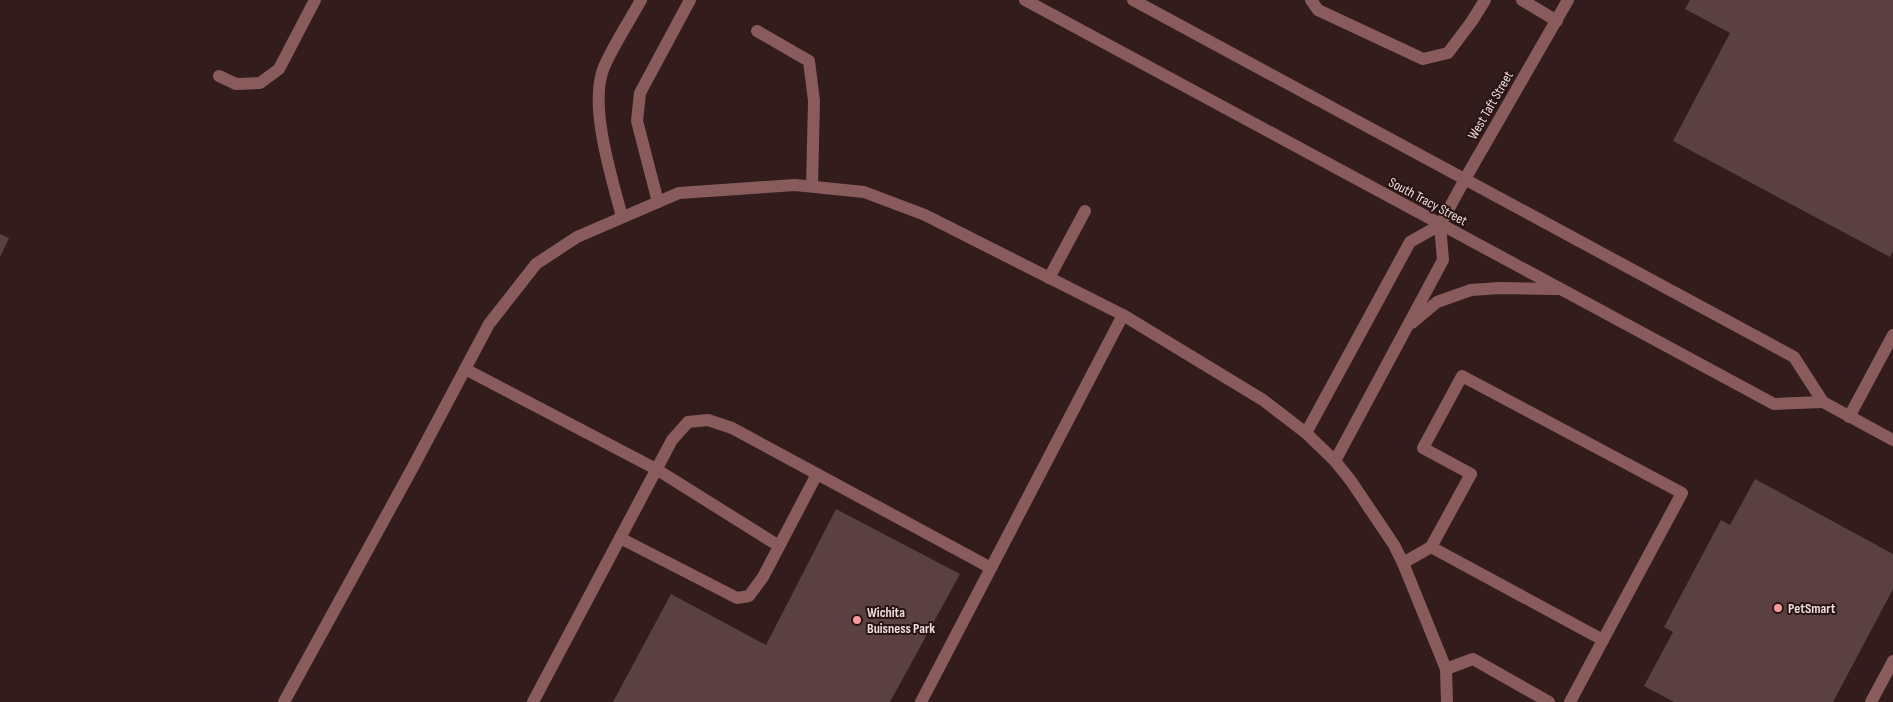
<svg xmlns="http://www.w3.org/2000/svg" width="1893" height="702" viewBox="0 0 1893 702" font-family="'Sofia Sans Condensed',sans-serif">
  <style>
    .building { fill: #5a4041 }
    .lines { fill: none; stroke-linecap: round; stroke-linejoin: round }
    .minor { stroke: #895b5c; stroke-width: 12 }
    .poi-dot { fill: #f59b9d; stroke: #281213; stroke-width: 2 }
    .labels { text-anchor: middle; stroke-width: 4; stroke-linejoin: round; paint-order: stroke }
    .street-label { font-size: 14px; fill: #eddddd; stroke: #281213 }
    .poi-label { font-size: 14px; font-weight: bold; fill: #eddddd; stroke: #281213; text-anchor: start }
  </style>
  <rect width="100%" height="100%" fill="#321c1c"/>
  <g class="building">
    <polygon points="1690,0 1893,0 1893,251 1890,257 1673,141 1730,33 1685,9"/>
    <polygon points="0,234 9,238 0,257"/>
    <polygon points="1755,479 1893,554 1893,589 1833,702 1674,702 1644,686 1673,632 1664,627 1721,520 1730,525"/>
    <polygon points="836,509 960,574 890,702 613,702 671,594 766,645"/>
  </g>
  <g class="lines">
    <g class="minor">
      <polyline points="1025,0 1774,404 1823,402"/>
      <polyline points="1133,0 1794,357 1823,402 1893,440"/>
      <polyline points="1311,0 1318,10 1423,59 1448,53 1472,21 1485,0"/>
      <polyline points="1522,0 1557,21"/>
      <polyline points="757,31 809,61 814,101 812,186"/>
      <polyline points="219,76 236,84 260,83 279,69 315,0"/>
      <polyline points="658,202 637,121 640,93 690,0"/>
      <path d="M622,217C612,178 588,105 604,67C614,44 629,22 641,0"/>
      <polyline points="1440,225 1465,179 1568,0"/>
      <polyline points="1049,278 1085,211"/>
      <polyline points="1412,323 1437,302 1471,290 1499,288 1557,289"/>
      <polyline points="465,369 656,469 779,546"/>
      <polyline points="1849,417 1893,335"/>
      <polyline points="1306,433 1410,242 1440,225"/>
      <polyline points="1335,461 1443,260 1440,225"/>
      <polyline points="620,538 737,598 749,596 763,577 817,474"/>
      <polyline points="1431,547 1471,474 1423,448 1462,376 1682,493 1603,640"/>
      <polyline points="1403,563 1431,547 1603,640 1570,702"/>
      <polyline points="1446,669 1473,659 1549,702"/>
      <polyline points="284,702 413,467 489,324 536,264 577,237 679,193 795,185 864,192 925,215 1123,315 1263,400 1306,433 1335,461 1351,481 1394,545 1403,563 1446,669 1447,702"/>
      <polyline points="533,702 672,440 688,422 708,420 732,428 991,568"/>
      <polyline points="921,702 1123,315"/>
      <polyline points="1871,702 1893,661"/>
    </g>
  </g>
  <g class="poi-dot">
    <circle cx="1778" cy="608" r="5"/>
    <circle cx="857" cy="620" r="5"/>
  </g>
  <g class="labels">
    <g class="street-label">
      <text transform="translate(1490 105) rotate(-60)" y="5">West Taft Street</text>
      <text transform="translate(1428 201) rotate(28)" y="5">South Tracy Street</text>
    </g>
    <g class="poi-label">
      <text x="1788" y="613">PetSmart</text>
      <text x="867" y="617">Wichita<tspan x="867" dy="16">Buisness Park</tspan></text>
    </g>
  </g>
</svg>
